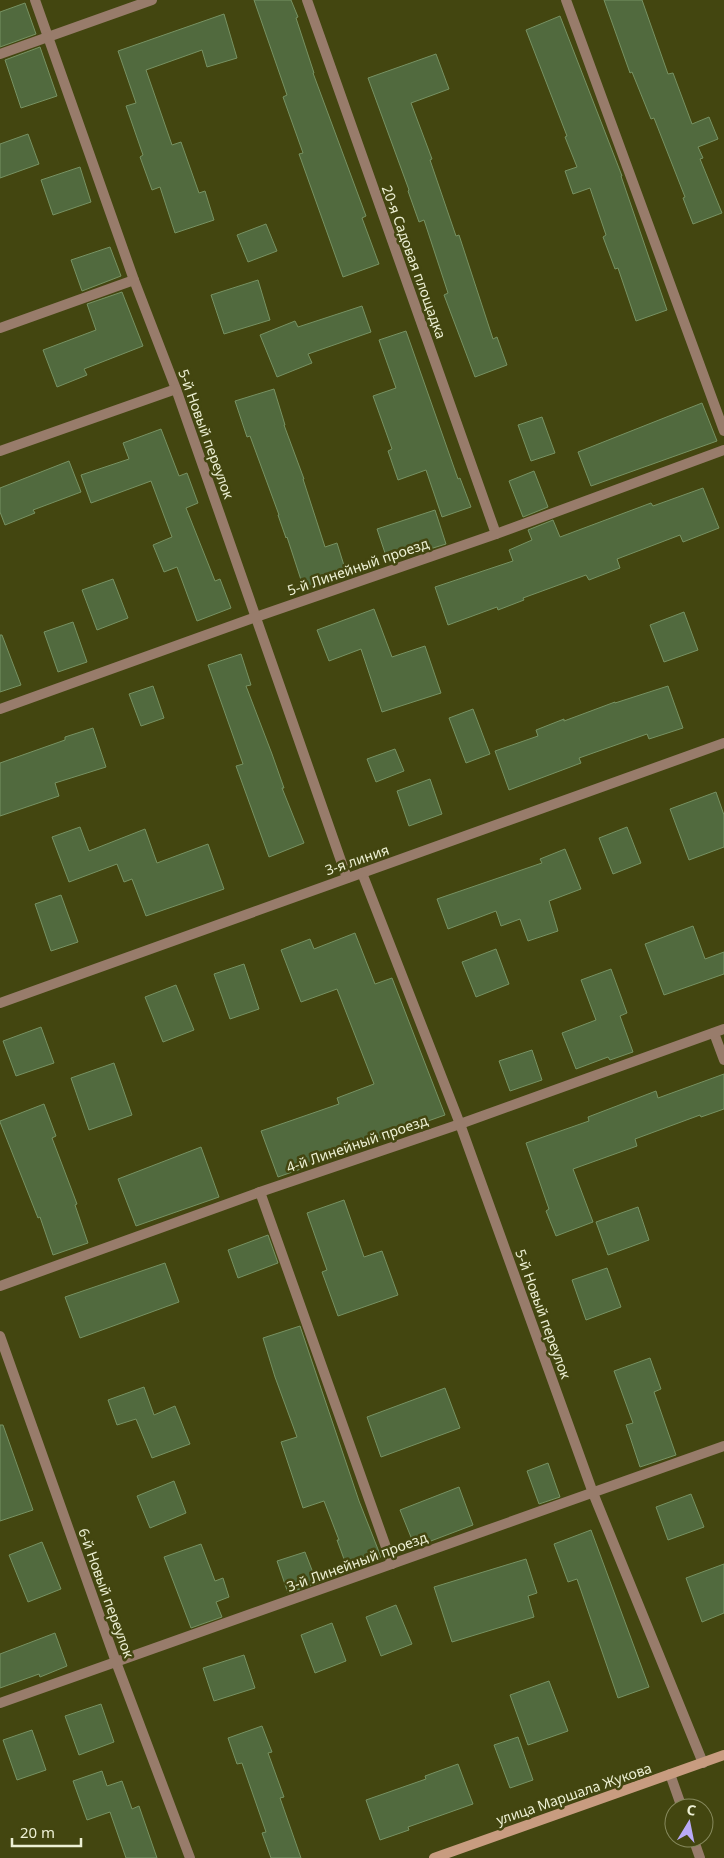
<svg xmlns="http://www.w3.org/2000/svg" width="724" height="1858" viewBox="0 0 724 1858" font-family="'Noto Sans',sans-serif">
  <style>
    .building { fill: #516a3e; stroke: #779263 }
    .lines { fill: none; stroke-linecap: round; stroke-linejoin: round }
    .street { stroke: #987c6b; stroke-width: 10 }
    .secondary { stroke: #c89c80; stroke-width: 10 }
    .labels { text-anchor: middle; stroke-width: 5; stroke-linejoin: round; paint-order: stroke }
    .street-label { font-size: 14px; fill: #edf0d4; stroke: #434610 }
  </style>
  <rect width="100%" height="100%" fill="#434610"/>
  <g class="building">
    <polygon points="254,0 291,0 298,17 296,18 314,73 313,73 366,216 362,218 379,264 343,277 299,154 303,153 283,97 287,95"/>
    <polygon points="604,0 642,0 668,74 673,73 692,124 709,117 718,139 698,147 703,158 700,159 722,213 693,224 683,198 685,197 654,118 651,119 632,72 630,73"/>
    <polygon points="25,3 36,34 0,47 0,12"/>
    <polygon points="224,14 237,58 207,67 202,50 146,70 172,145 181,142 199,193 205,191 214,220 175,233 160,187 152,190 140,157 143,155 126,106 136,103 118,51"/>
    <polygon points="560,16 622,176 621,176 667,310 636,321 618,268 615,269 603,237 606,235 590,188 573,194 565,171 577,167 565,137 567,136 526,30"/>
    <polygon points="40,47 57,96 21,108 5,60"/>
    <polygon points="436,54 449,89 411,103 432,159 430,160 456,236 459,235 493,339 497,337 507,365 475,377 444,295 448,293 424,220 419,222 408,191 409,190 368,78"/>
    <polygon points="28,134 39,164 0,178 0,144"/>
    <polygon points="80,167 91,202 53,215 41,180"/>
    <polygon points="266,224 277,251 248,262 237,235"/>
    <polygon points="110,247 121,276 82,291 71,260"/>
    <polygon points="258,280 270,320 224,334 211,295"/>
    <polygon points="122,292 143,346 84,369 87,375 57,387 43,350 96,330 87,304"/>
    <polygon points="362,306 371,332 308,354 312,363 277,377 260,335 295,321 298,327"/>
    <polygon points="406,331 458,479 460,478 471,507 442,517 426,470 398,480 388,451 392,449 373,396 396,388 379,340"/>
    <polygon points="274,389 285,425 284,425 304,479 303,479 325,547 337,543 347,575 304,589 287,537 286,538 278,515 279,515 250,436 247,437 235,401"/>
    <polygon points="702,403 717,441 591,486 578,452"/>
    <polygon points="542,417 555,453 531,461 518,425"/>
    <polygon points="161,429 179,476 187,473 198,503 186,508 215,581 220,579 231,608 197,621 177,567 164,572 153,545 172,537 151,481 91,503 81,475 129,459 123,443"/>
    <polygon points="69,461 81,492 33,510 35,513 5,525 0,512 0,488"/>
    <polygon points="534,471 548,507 523,517 509,481"/>
    <polygon points="703,488 719,528 683,542 680,535 617,559 620,568 589,580 586,575 523,598 524,600 498,610 497,607 448,625 435,587 513,561 509,550 532,540 528,530 553,520 560,537 651,503 653,506"/>
    <polygon points="435,510 446,544 388,562 377,529"/>
    <polygon points="113,579 128,618 97,630 82,590"/>
    <polygon points="374,609 392,657 425,646 441,693 382,712 361,649 329,661 317,630"/>
    <polygon points="684,612 698,650 664,662 650,625"/>
    <polygon points="73,622 87,662 58,672 44,632"/>
    <polygon points="0,635 2,635 21,685 0,692"/>
    <polygon points="241,654 251,685 246,686 272,754 284,788 282,788 304,843 269,857 236,766 243,764 208,665"/>
    <polygon points="153,686 164,718 141,726 129,694"/>
    <polygon points="668,686 683,728 649,739 647,734 579,758 581,763 509,790 495,751 538,736 536,730 564,719 564,721 615,702 615,703"/>
    <polygon points="473,709 490,754 466,763 449,718"/>
    <polygon points="93,728 106,767 55,783 59,796 0,816 0,763 65,740 65,737"/>
    <polygon points="395,749 404,771 376,782 367,759"/>
    <polygon points="430,779 442,814 409,826 397,791"/>
    <polygon points="716,792 724,815 724,847 689,860 670,809"/>
    <polygon points="80,827 89,851 145,829 157,863 208,844 224,889 146,916 132,879 124,882 117,864 69,882 52,837"/>
    <polygon points="627,827 641,863 613,874 599,838"/>
    <polygon points="565,849 581,889 549,901 558,931 528,941 520,919 501,926 496,911 448,929 437,899 542,863 540,859"/>
    <polygon points="61,895 78,942 51,951 35,904"/>
    <polygon points="693,926 705,959 724,952 724,974 664,995 645,944"/>
    <polygon points="355,933 375,984 392,978 445,1115 314,1161 315,1164 278,1177 261,1131 339,1104 337,1098 374,1084 337,989 301,1002 281,950 310,939 314,949"/>
    <polygon points="496,949 509,984 476,997 462,962"/>
    <polygon points="244,964 259,1009 230,1019 214,974"/>
    <polygon points="611,969 627,1013 620,1016 633,1052 610,1060 608,1057 576,1069 562,1033 596,1020 581,980"/>
    <polygon points="176,985 194,1030 163,1042 145,997"/>
    <polygon points="41,1027 54,1063 16,1076 3,1041"/>
    <polygon points="532,1050 542,1080 510,1091 499,1061"/>
    <polygon points="114,1063 132,1115 89,1130 71,1078"/>
    <polygon points="724,1074 724,1109 701,1117 700,1115 635,1139 637,1146 573,1169 593,1222 556,1236 546,1211 549,1209 526,1143 589,1121 588,1117 656,1091 658,1098"/>
    <polygon points="44,1104 56,1136 52,1138 77,1204 75,1205 88,1243 53,1255 40,1217 38,1218 0,1122 0,1121"/>
    <polygon points="201,1147 219,1197 136,1226 118,1179"/>
    <polygon points="344,1200 364,1257 382,1251 398,1295 338,1316 322,1272 327,1270 307,1213"/>
    <polygon points="638,1207 649,1240 608,1255 596,1222"/>
    <polygon points="268,1235 278,1263 238,1278 228,1250"/>
    <polygon points="165,1263 179,1302 80,1338 65,1297"/>
    <polygon points="607,1268 621,1307 586,1320 572,1280"/>
    <polygon points="300,1326 359,1501 381,1557 348,1570 337,1540 339,1540 324,1501 303,1508 281,1442 297,1437 275,1377 263,1338"/>
    <polygon points="650,1358 661,1389 654,1392 676,1455 640,1467 626,1425 633,1423 614,1371"/>
    <polygon points="144,1387 154,1415 175,1406 190,1444 152,1458 136,1419 117,1425 108,1400"/>
    <polygon points="445,1388 460,1428 381,1457 367,1417"/>
    <polygon points="0,1425 3,1425 33,1510 0,1521"/>
    <polygon points="548,1463 560,1497 539,1504 527,1471"/>
    <polygon points="174,1481 186,1513 150,1528 137,1496"/>
    <polygon points="459,1487 473,1525 415,1547 400,1510"/>
    <polygon points="691,1494 704,1527 668,1540 656,1507"/>
    <polygon points="591,1530 649,1687 618,1698 577,1579 568,1582 554,1544"/>
    <polygon points="42,1542 61,1589 28,1602 9,1555"/>
    <polygon points="201,1544 215,1581 223,1578 229,1597 216,1602 222,1617 191,1628 164,1557"/>
    <polygon points="305,1552 317,1583 288,1593 277,1561"/>
    <polygon points="526,1559 537,1593 528,1596 534,1617 452,1642 434,1587"/>
    <polygon points="724,1564 724,1613 702,1622 686,1578"/>
    <polygon points="396,1605 412,1644 381,1656 366,1617"/>
    <polygon points="332,1623 346,1661 315,1673 301,1635"/>
    <polygon points="55,1633 67,1666 40,1677 39,1674 0,1688 0,1654"/>
    <polygon points="244,1655 255,1688 214,1701 203,1668"/>
    <polygon points="549,1681 568,1731 528,1745 510,1695"/>
    <polygon points="101,1704 114,1742 79,1755 65,1716"/>
    <polygon points="262,1726 272,1752 268,1753 284,1797 280,1798 301,1858 271,1858 262,1833 266,1832 242,1763 237,1764 228,1738"/>
    <polygon points="32,1730 46,1770 17,1780 3,1740"/>
    <polygon points="518,1737 533,1780 510,1788 494,1745"/>
    <polygon points="458,1764 473,1804 408,1827 409,1830 380,1840 366,1800 426,1779 425,1776"/>
    <polygon points="102,1771 107,1786 122,1781 132,1809 139,1806 157,1858 126,1858 110,1812 87,1820 73,1781"/>
  </g>
  <g class="lines">
    <g class="street">
      <polyline points="35,0 134,280 176,389 347,878"/>
      <polyline points="307,0 496,534"/>
      <polyline points="566,0 724,431"/>
      <polyline points="0,54 152,0"/>
      <polyline points="0,328 134,280"/>
      <polyline points="0,451 176,389"/>
      <polyline points="0,709 256,617 496,534 724,450"/>
      <polyline points="362,873 460,1124 593,1493 703,1763"/>
      <polyline points="0,1003 724,743"/>
      <polyline points="714,1033 724,1060"/>
      <polyline points="260,1192 392,1564"/>
      <polyline points="0,1286 260,1192 460,1124 724,1029"/>
      <polyline points="0,1336 116,1662 190,1858"/>
      <polyline points="0,1703 724,1446"/>
      <polyline points="670,1774 682,1808"/>
      <polyline points="693,1838 700,1858"/>
    </g>
    <polyline class="secondary" points="434,1858 724,1755"/>
  </g>
  <g class="labels">
    <g class="street-label">
      <text transform="translate(414 262) rotate(70)" y="5">20-я Садовая площадка</text>
      <text transform="translate(206 434) rotate(70)" y="5">5-й Новый переулок</text>
      <text transform="translate(358 567) rotate(-19)" y="5">5-й Линейный проезд</text>
      <text transform="translate(357 860) rotate(-19)" y="5">3-я линия</text>
      <text transform="translate(357 1144) rotate(-19)" y="5">4-й Линейный проезд</text>
      <text transform="translate(543 1314) rotate(70)" y="5">5-й Новый переулок</text>
      <text transform="translate(357 1562) rotate(-20)" y="5">3-й Линейный проезд</text>
      <text transform="translate(106 1593) rotate(70)" y="5">6-й Новый переулок</text>
      <text transform="translate(574 1794) rotate(-19)" y="5">улица Маршала Жукова</text>
    </g>
  </g>
  <g transform="translate(689 1823) rotate(10)"><circle r="24" fill="#434610" stroke="#878a5e"/>
  <path d="M0-4L9 19L0 12L-9 19Z" fill="#b9aaf7"/>
  <text y="-8" font-size="14" font-weight="bold" text-anchor="middle" fill="#edf0d4">С</text>
  </g>
  <path d="M12 1838v8h69v-8" fill="none" stroke="#edf0d4" stroke-width="2.5"/>
  <text x="20" y="1838" font-size="15" fill="#edf0d4" stroke="#434610" stroke-width="4" paint-order="stroke">20 m</text>
</svg>
